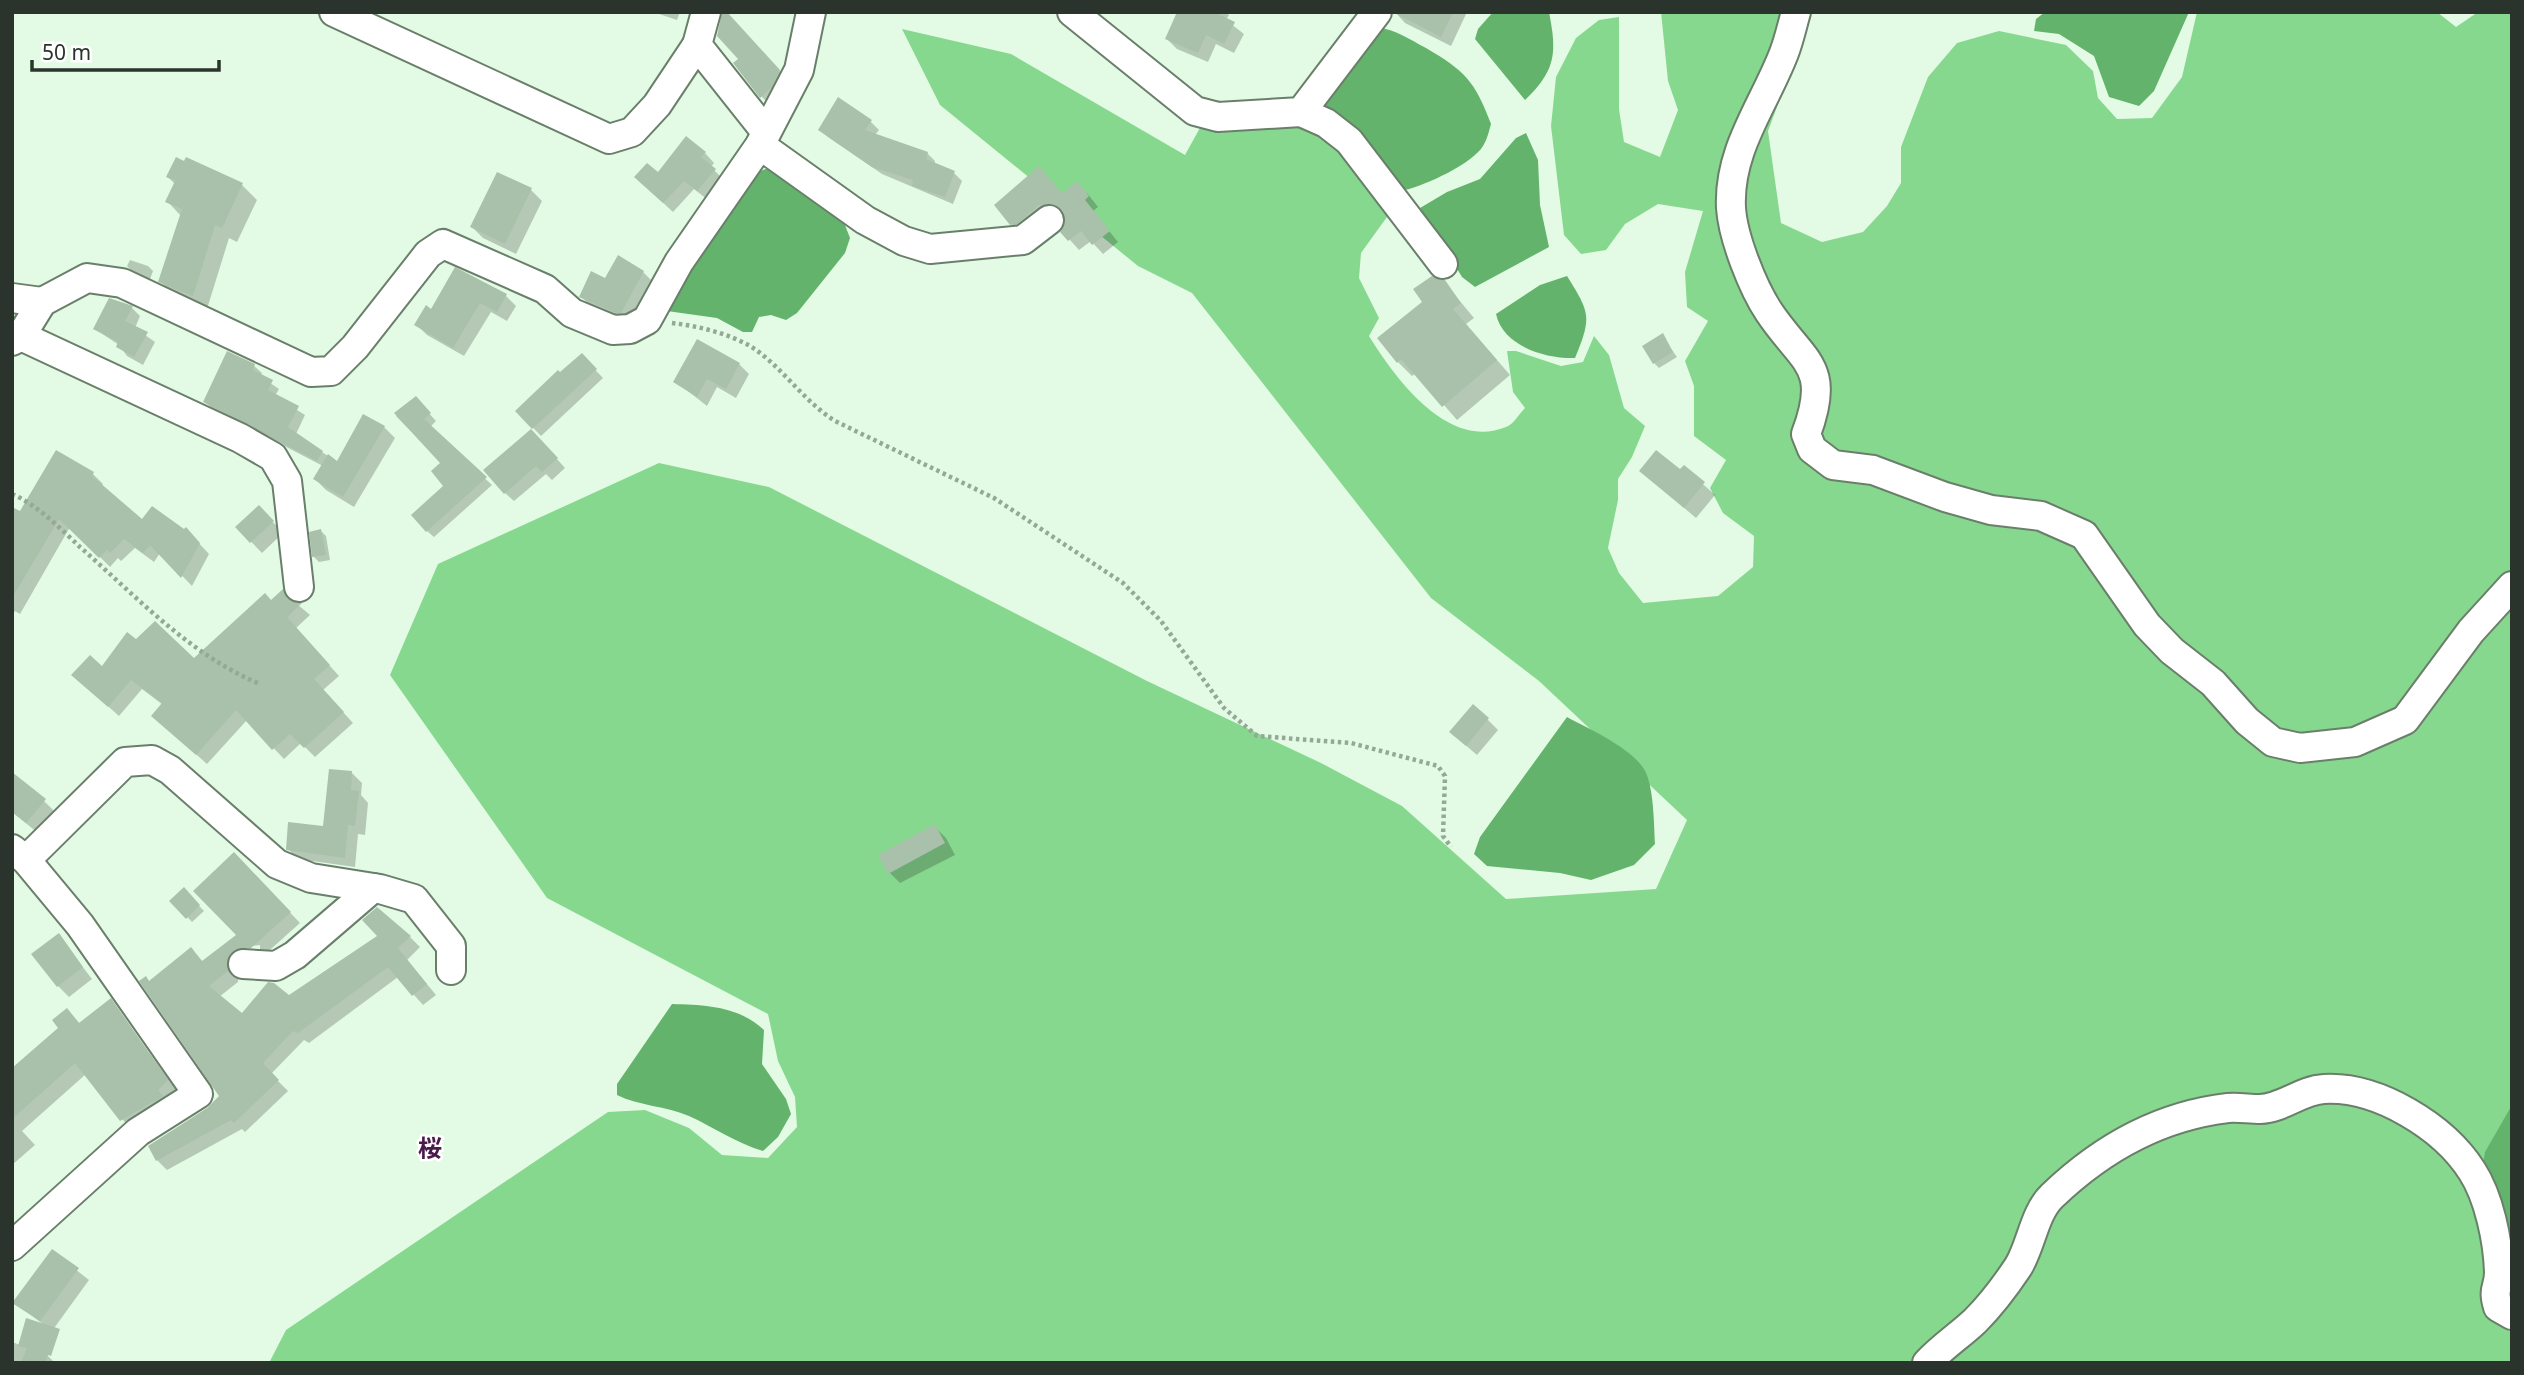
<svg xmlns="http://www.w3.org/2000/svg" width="2524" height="1375" viewBox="0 0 2524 1375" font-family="'Noto Sans','Noto Sans JP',sans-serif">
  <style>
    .forest { fill: #87d88f }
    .water { fill: #63b36c }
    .shadow { fill: #0003; fill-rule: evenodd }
    .building { fill: #a9c0aa }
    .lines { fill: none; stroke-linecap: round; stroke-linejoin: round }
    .street-casing { stroke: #697f6a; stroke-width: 32 }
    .path { stroke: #95a796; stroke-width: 4.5; stroke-dasharray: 3.5 3.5; stroke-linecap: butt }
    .street { stroke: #fff; stroke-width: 28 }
    .labels { text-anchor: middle; stroke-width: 5; stroke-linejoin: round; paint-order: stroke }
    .neighbourhood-label { font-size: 24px; font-weight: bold; fill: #4a1a4b; stroke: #fff }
  </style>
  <rect width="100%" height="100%" fill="#e3fbe4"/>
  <path class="forest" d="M1661,12H1789L1759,86L1781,96L1768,131L1781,223L1822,242L1863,232L1887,206L1901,183V147L1928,77L1957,43L1999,31L2066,45L2093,71L2098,98L2117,119L2152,118L2182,77L2197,12H2437L2456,27L2478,12H2512V1363H269L286,1330L608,1112L645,1110L689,1128L722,1155L768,1158L797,1127L795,1097L778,1061L768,1014L547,898L390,675L438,564L659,463L769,487L1147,681L1321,763L1402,806L1506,899L1656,889L1687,820L1539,681L1431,598L1192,293L1138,266L940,105L902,29L1011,54L1185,155L1201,126L1284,119L1345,146L1392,210L1361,253L1359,278L1379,318L1369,336C1395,378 1448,451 1506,427C1513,425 1519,414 1525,408L1513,392L1507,351H1516L1561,366L1583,362L1594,336L1609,355L1624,408L1645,426L1632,457L1618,479V500L1608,548L1619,573L1643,603L1718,596L1753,567L1754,536L1723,513L1710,488L1726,460L1694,436V386L1685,361L1708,321L1687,307L1685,272L1703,211L1658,204L1625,224L1606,250L1581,254L1564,235L1551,126L1556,77L1576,38L1599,20L1619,17V109L1624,142L1660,157L1678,110L1668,81Z"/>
  <g class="water">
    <path d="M1493,12H1549C1557,53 1556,70 1525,100L1475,39L1478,29Z"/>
    <polygon points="2045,12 2189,12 2154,91 2139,106 2109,97 2094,56 2059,34 2034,31 2036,19"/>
    <path d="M1377,27C1396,30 1409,39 1426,48C1465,71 1475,81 1491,124C1489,131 1487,140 1483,146C1472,164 1426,185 1405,190L1380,162L1319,106Z"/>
    <polygon points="1526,133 1538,160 1540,205 1549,247 1475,287 1462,277 1420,208 1447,192 1480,179 1516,138"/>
    <polygon points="769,168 843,220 850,238 845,253 797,313 786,320 771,315 759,317 752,332 743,332 717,318 667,311 668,305 757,172"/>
    <path d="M1567,276C1590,313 1592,317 1575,358C1545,359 1503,346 1496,314L1540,285Z"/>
    <path d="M1567,717C1589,729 1630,747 1644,769C1654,785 1654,825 1655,844L1634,865L1591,880L1560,873L1487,866L1474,854L1480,837Z"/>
    <path d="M672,1004C706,1005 738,1006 764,1030L762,1064L786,1099L791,1114L778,1137L763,1151C736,1143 715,1128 689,1116C666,1106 639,1106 617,1095V1084Z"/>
    <polygon points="2512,1105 2512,1296 2506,1289 2482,1170 2485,1152"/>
  </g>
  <g class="shadow">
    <polygon points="653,12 680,12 677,20"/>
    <polygon points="723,12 789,81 771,106 761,96 740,59"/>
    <polygon points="1179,12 1226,12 1229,15 1226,20 1244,34 1234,53 1216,44 1208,62 1177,49 1167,39"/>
    <polygon points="1395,12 1467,12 1451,46 1405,23"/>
    <polygon points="838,100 871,122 879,130 875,135 927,153 935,161 934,165 954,173 962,181 953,204 882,174 828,137 820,129"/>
    <polygon points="705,153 714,163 711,167 724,180 708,200 694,189 673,212 646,187 658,175"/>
    <polygon points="187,159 242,185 257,200 237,242 229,238 207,309 175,296 160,281 181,216 167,201 175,184 168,177"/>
    <polygon points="531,190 542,201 516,254 483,238 472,227"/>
    <polygon points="1087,193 1098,207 1093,211 1118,242 1103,254 1091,241 1079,250 1070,240 1062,231 1065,214 1049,214 1021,234 996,206"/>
    <polygon points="130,260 148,266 153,271 150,279 132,271 127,266"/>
    <polygon points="643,272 651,280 629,320 589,304 581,297 606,280"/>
    <polygon points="1444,282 1474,318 1466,324 1510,375 1457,420 1416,373 1412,376 1398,362 1425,302"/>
    <polygon points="506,296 516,306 507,321 491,312 464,356 427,335 417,325 432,311"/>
    <polygon points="132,308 140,316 135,328 155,342 143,365 127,356 119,345 95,329"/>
    <polygon points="1662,336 1677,357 1659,368 1654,363"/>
    <polygon points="698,341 739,364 749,374 736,398 717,387 707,406 675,381"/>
    <polygon points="581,355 603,378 541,436 517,411"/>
    <polygon points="254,366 262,373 260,376 279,389 275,396 305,415 296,434 338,463 384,427 395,438 354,507 326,490 315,479 323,466 213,409 205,402"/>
    <polygon points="416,399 436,421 430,427 492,485 434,537 427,531 446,487 442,463 396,416"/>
    <polygon points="540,440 565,468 552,480 546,474 514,501 505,493"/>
    <polygon points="57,452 93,474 103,484 101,487 142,522 196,540 209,554 192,586 160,553 154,562 135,548 121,561 118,558 110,567 70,527 20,614 15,611 12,616 12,509 20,513"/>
    <polygon points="1684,467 1715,495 1696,518 1641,471 1680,472"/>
    <polygon points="259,507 283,533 262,553 237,527"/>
    <polygon points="321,531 326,536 330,560 319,562 314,557"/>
    <polygon points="283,592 310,615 296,628 339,676 323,690 353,723 315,757 301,743 284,759 247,720 207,764 164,726 163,705 142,689 119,716 84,685 136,641 194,660"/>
    <polygon points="1487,719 1498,730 1477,755 1463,743"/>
    <polygon points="352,773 362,783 361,795 368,803 365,835 358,834 355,867 298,859 288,849 325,828"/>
    <polygon points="44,801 55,812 38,833 12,812"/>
    <polygon points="935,827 946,838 955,855 900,883 889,872"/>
    <path d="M234,854L300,923L262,957L239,965L238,982L219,997L242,1016L289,997L410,937L420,947L407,960L436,995L423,1005L398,977L309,1043L304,1040L271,1074L288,1091L245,1132L242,1129L167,1170L157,1160L221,1096L150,983L191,950L203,962L238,935ZM260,945V949L239,950L243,947Z"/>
    <polygon points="184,890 204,911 192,922 172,901"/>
    <polygon points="59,936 92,979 69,997 58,986"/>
    <polygon points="111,1001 178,1092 132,1131 86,1074 22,1131 35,1145 12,1165 12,1070 60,1028 67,1010 80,1024"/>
    <polygon points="52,1251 89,1280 52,1331 15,1303"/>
    <polygon points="12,1342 47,1355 55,1363 12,1363"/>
  </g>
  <g class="building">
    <polygon points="722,12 727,12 780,70 772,87 760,98 733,63 738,59 717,36"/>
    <polygon points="1177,12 1214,12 1235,22 1224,44 1206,35 1198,53 1165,39"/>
    <polygon points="1393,12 1453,12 1441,37"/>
    <polygon points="838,97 872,120 865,130 928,152 926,159 955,171 945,197 912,186 913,180 872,167 818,130"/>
    <polygon points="686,136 706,152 701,157 716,169 697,191 684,181 663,203 634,177 647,163 658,172"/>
    <polygon points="176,157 184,161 186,157 243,183 222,228 215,225 193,296 158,282 182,209 165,202 175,181 166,177"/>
    <polygon points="1039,166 1062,193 1077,181 1089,196 1085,200 1110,231 1092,245 1081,231 1068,241 1060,232 1065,218 1063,210 1047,204 1039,205 1017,224 1010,225 994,205"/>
    <polygon points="497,172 532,188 505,244 470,227"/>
    <polygon points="618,255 644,271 621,313 616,313 579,297 591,271 605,278"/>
    <polygon points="455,267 507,294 497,312 480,303 453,348 414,325 426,305 431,309"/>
    <polygon points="1432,276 1445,280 1461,303 1453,309 1497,360 1442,407 1401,359 1397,363 1377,338 1422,302 1413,289"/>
    <polygon points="109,298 133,306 125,321 148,332 134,357 116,347 118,342 93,329"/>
    <polygon points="1663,333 1673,352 1653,364 1642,346"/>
    <polygon points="697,339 740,363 726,389 707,379 697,397 673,382"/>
    <polygon points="227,351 255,364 253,370 273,380 268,390 299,406 288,427 323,451 317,461 203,402"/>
    <polygon points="582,353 597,369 532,429 515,411 558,370 560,372"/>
    <polygon points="416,396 431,413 424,419 487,477 426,532 411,515 443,486 431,471 440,463 394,413"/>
    <polygon points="363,414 385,426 343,497 313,479 328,454 337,461"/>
    <polygon points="531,429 558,458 542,472 536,466 504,494 483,470"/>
    <polygon points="56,450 94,472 92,476 142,519 152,506 184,529 186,527 200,543 181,578 150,545 143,553 124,539 110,553 107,550 99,558 59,519 12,598 12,507 20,511"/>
    <polygon points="1656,450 1680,469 1684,465 1705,482 1684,508 1639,471"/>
    <polygon points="259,505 274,521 250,543 235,527"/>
    <polygon points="321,529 326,555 312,557 309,532"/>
    <polygon points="283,589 292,602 302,603 287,617 330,665 314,679 344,712 304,748 290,734 272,750 236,710 196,755 151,716 162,703 131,680 108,707 71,675 90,655 102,666 127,632 136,639 155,621 194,658 265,593 271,600"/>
    <polygon points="1473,704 1489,718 1466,746 1449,732"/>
    <polygon points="329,769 352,771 351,790 359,791 355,826 348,825 345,858 286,850 288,822 323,826"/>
    <polygon points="12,772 46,799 26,823 12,812"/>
    <polygon points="935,824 945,843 888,874 878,855"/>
    <polygon points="234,852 291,912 251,948 236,949 230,954 228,971 209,986 242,1013 268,982 274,983 289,995 377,936 362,920 377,907 411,936 398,948 427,984 412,996 388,967 298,1033 293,1031 263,1063 279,1080 234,1123 231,1120 156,1161 148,1146 207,1108 219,1096 139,981 146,976 149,981 191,947 202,961 236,935 193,891"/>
    <polygon points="184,887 200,905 186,919 169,901"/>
    <polygon points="59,933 83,967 57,987 31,954"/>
    <polygon points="111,998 168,1080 158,1090 163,1096 120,1121 75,1063 12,1119 12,1068 58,1028 52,1020 67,1008 79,1023"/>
    <polygon points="52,1249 79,1268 40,1321 12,1303"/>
    <polygon points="26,1318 60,1329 51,1356 48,1355 45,1363 21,1363 27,1348 18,1346"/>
  </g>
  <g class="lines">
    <defs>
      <g id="street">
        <polyline points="334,12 609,139 632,132 657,105 697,45"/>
        <polyline points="706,12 697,45 766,132"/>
        <polyline points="1072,12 1195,111 1218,117 1301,112 1377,12"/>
        <path d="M1796,12C1792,26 1789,40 1784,53C1764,105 1728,150 1731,208C1733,238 1753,288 1769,312C1803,363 1832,365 1806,434L1812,449L1833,465L1873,470L1945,497L1991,510L2041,516L2084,535L2147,625L2172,651L2213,683L2247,721L2273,742L2300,748L2355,742L2405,720L2471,631L2512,586"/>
        <polyline points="1301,112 1326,123 1349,141 1443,264"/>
        <polyline points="760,145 865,220 904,241 930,249 1023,240 1049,220"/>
        <polyline points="12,298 42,302"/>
        <polyline points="21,336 240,438 273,457 287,481 299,587"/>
        <polyline points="12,341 21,336 42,302 87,278 122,283 311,372 331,371 355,347 428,254 443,244 545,289 572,313 613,330 630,329 647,320 679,262 760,145 799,70 811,12"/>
        <polyline points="12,849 26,860 80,925 198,1094 138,1132 12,1246"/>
        <polyline points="26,860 125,762 152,760 170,770 277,864 311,878 380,889 414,899 451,946 451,970"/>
        <polyline points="243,964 276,966 295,955 373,888"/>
        <path d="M1927,1363C1942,1347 1959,1336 1975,1321C1990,1306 2006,1285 2018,1267C2031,1247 2034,1213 2052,1196C2101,1149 2159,1116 2228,1108C2238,1107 2249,1109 2260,1109C2284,1108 2301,1090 2324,1089C2378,1086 2444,1127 2472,1171C2489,1197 2498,1241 2499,1272C2499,1289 2492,1287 2498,1307L2512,1315"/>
      </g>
    </defs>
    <use href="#street" class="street-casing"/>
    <g class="path">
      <path d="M672,323C698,326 727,333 750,346C781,365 802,400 835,421L994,498L1123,583L1161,621L1224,708L1257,736L1351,743L1438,766L1445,776L1443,836L1451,847"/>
      <path d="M12,494C36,504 61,529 80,547C137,597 190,655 260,684"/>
    </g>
    <use href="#street" class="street"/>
  </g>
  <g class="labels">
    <g class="neighbourhood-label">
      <text x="430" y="1157">桜</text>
    </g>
  </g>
  <rect width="2524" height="1375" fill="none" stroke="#2b342c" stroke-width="28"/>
  <path d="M32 60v10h187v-10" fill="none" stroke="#2b342c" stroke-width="3.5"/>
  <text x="42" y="60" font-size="21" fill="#2b342c" stroke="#ffffff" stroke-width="5" paint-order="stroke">50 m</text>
</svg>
